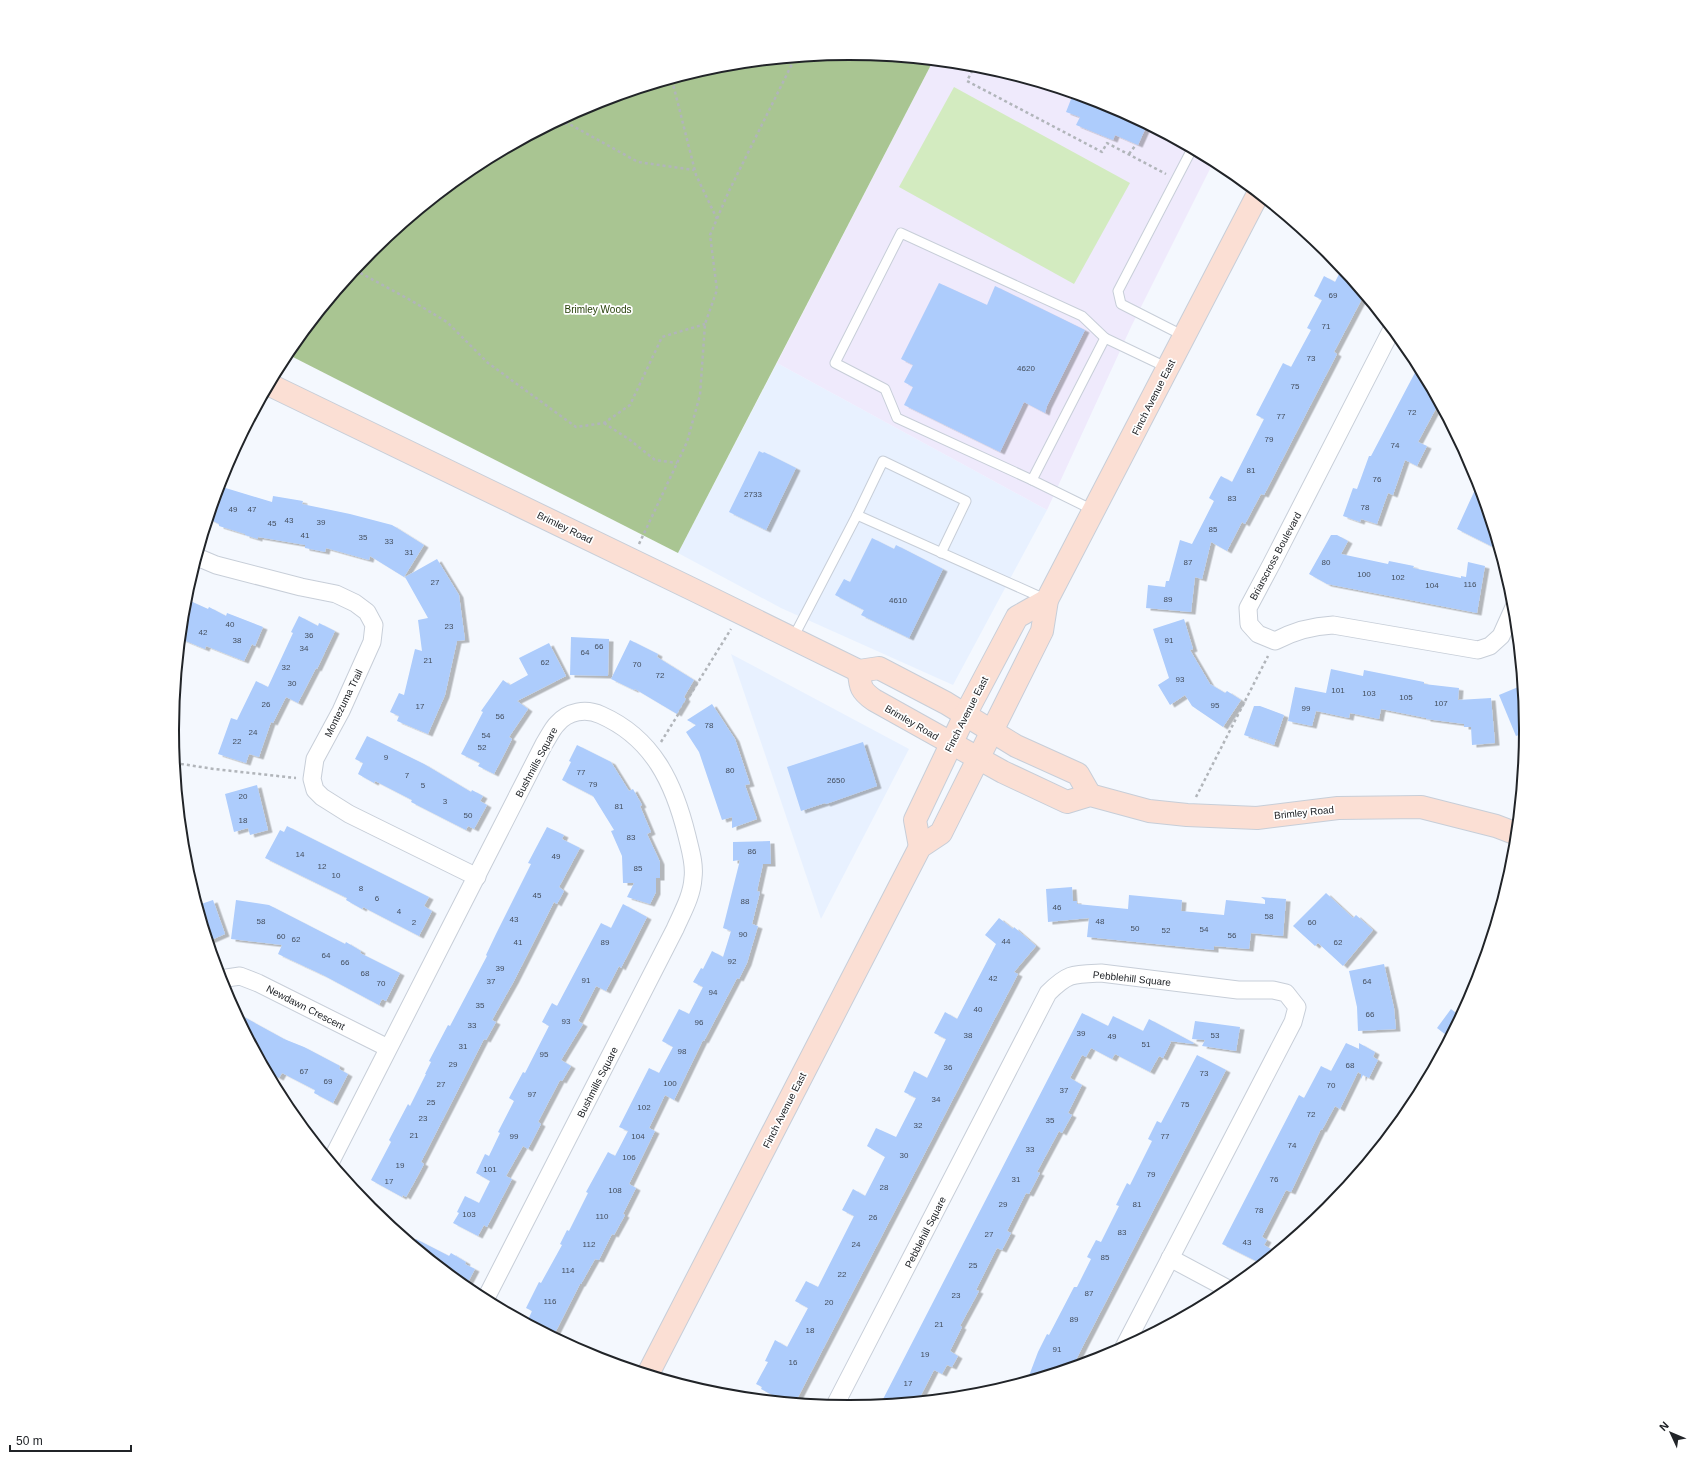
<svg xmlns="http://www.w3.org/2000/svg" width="1699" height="1461" viewBox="0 0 1699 1461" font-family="Helvetica,sans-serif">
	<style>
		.built { fill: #e8f1ff }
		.education { fill: #efeafc }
		.green { fill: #d3ebc0 }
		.forest { fill: #a9c592 }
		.building { fill: #adccfc; filter: url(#shadow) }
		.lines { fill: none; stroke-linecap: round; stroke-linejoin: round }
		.lane-casing { stroke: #c7ced8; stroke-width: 11 }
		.street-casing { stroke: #c7ced8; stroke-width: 19 }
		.secondary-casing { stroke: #c7ced8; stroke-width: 24 }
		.path { stroke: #b1b5ba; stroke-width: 2.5; stroke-dasharray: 3 3; stroke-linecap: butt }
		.lane { stroke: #fff; stroke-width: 9 }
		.street { stroke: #fff; stroke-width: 17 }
		.secondary { stroke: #fbdfd4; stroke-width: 22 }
		.labels { text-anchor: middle; stroke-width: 3.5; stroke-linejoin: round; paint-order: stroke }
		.number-label { font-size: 8px; fill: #444e5d }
		.park-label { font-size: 10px; fill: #274009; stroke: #fff }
		.street-label { font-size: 10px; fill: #212428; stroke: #fff }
		.rim { fill: none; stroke: #212428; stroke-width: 2 }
	</style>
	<defs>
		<filter id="shadow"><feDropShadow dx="4.5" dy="2.5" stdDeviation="0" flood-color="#0004"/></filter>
	</defs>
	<rect width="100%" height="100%" fill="#f4f8fe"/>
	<!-- built -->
	<g class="built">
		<polygon points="777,363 1047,510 953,685 781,608 678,553"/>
		<polygon points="731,654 909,749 821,919"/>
	</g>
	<!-- education -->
	<polygon class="education" points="933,61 982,66 1109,105 1214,161 1131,327 1047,510 777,363"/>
	<!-- green -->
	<polygon class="green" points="954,87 1130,183 1074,284 899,187"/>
	<!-- forest -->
	<polygon class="forest" points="850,53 933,61 678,553 287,354 371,251 473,167 590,104 718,66"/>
	<!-- building -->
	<g class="building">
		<polygon points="1073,94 1109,105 1147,125 1138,145 1115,135 1113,140 1076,125 1080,117 1066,112"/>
		<polygon points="1342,268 1364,295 1334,352 1337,354 1264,495 1261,494 1245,524 1242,522 1227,551 1211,542 1202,579 1195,577 1191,612 1146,608 1148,585 1165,587 1166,581 1169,581 1180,540 1192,544 1214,501 1209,498 1219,479 1221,476 1232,482 1264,419 1256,415 1283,363 1291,367 1311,330 1307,328 1322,300 1314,296 1324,276 1335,282"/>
		<polygon points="939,283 987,305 995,286 1085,330 1047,406 1045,413 1024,402 1000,452 904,405 913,387 904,382 913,365 901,359"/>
		<polygon points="1419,365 1439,403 1418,442 1427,446 1417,466 1405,460 1393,495 1388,493 1377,524 1361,519 1360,522 1343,516 1353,488 1357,489 1369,456 1371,456"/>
		<polygon points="759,451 763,453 764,452 796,468 766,530 729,512"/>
		<polygon points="1479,481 1482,492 1499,550 1457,529"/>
		<polygon points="219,486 272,502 273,496 303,501 302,504 350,514 392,525 424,545 404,577 370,556 369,560 326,548 325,552 305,548 305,545 258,537 258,539 245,535 245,534 219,526 219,524 209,519"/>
		<polygon points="1331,535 1337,535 1348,541 1341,554 1388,564 1389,561 1414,566 1413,568 1461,578 1461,576 1466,577 1468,562 1485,566 1477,613 1327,584 1309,574"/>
		<polygon points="872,538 894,549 896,545 943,569 909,638 861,615 864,610 835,595 844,579 850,582"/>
		<polygon points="437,559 459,595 465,640 457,641 445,695 428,734 397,721 399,716 390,712 399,693 404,695 415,649 422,651 418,620 428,618 405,577"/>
		<polygon points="188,600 208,609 209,607 226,616 227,613 263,627 255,646 252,644 244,661 206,646 205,649 181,639 184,609"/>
		<polygon points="299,616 318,626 319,623 335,631 317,669 316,668 298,703 286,697 273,723 271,722 259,757 249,754 246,763 218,754 231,718 237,720 256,681 268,687 293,633 291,632"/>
		<polygon points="1184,619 1193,649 1190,650 1210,684 1225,693 1227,691 1241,700 1223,727 1192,706 1185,695 1170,705 1158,685 1169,678 1153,629"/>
		<polygon points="571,637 609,639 608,676 570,675"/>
		<polygon points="630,640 658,654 657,657 694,680 684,697 686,699 677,714 635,689 634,690 611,679"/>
		<polygon points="549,643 566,676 517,701 528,709 509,737 512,739 494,774 478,766 480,763 461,754 483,712 481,711 503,680 510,685 528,675 519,658"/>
		<polygon points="1331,669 1363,676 1364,670 1424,682 1424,684 1459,688 1458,700 1491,698 1495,743 1472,745 1471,727 1464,727 1464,724 1426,719 1426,718 1381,709 1379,719 1350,713 1349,718 1316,711 1312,726 1288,721 1295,687 1326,693"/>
		<polygon points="1523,685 1527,732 1516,736 1499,695"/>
		<polygon points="712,704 735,739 750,784 745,785 757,819 732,828 732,817 722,820 699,752 686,732 696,725 687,720"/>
		<polygon points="1254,706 1260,706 1284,715 1274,745 1244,735"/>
		<polygon points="367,736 424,764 471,792 472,790 483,796 480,801 487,805 474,829 468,826 466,830 411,802 412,800 375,781 374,783 358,774 363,763 355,759"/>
		<polygon points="863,742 877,786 826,804 825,803 801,811 787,767"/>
		<polygon points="577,745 611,762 629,791 633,789 642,805 640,806 651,832 647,834 660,862 660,878 656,878 656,892 650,904 627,897 634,883 623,883 622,856 611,831 614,830 593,796 562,780 571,762 569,761"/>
		<polygon points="257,785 268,830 250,835 248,828 234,832 225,794"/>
		<polygon points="287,826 429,897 424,906 432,911 419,936 363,907 362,909 346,900 347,898 265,858 280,830 284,832"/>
		<polygon points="547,827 564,835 562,839 580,848 559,887 564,891 557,904 554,902 514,981 492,1020 496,1022 486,1040 484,1039 458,1090 421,1162 424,1164 415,1181 406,1197 403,1195 402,1197 371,1180 391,1142 389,1140 408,1104 410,1106 426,1074 425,1074 431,1062 429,1061 448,1025 450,1026 487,956 486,955 496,934 531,864 528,863"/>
		<polygon points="770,841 771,864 763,864 757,891 760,892 752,924 758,926 747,963 739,979 737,978 704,1041 703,1040 674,1100 665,1095 649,1128 655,1131 629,1184 636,1188 623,1214 625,1215 614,1235 612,1234 599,1260 595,1259 581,1284 580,1284 553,1337 527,1322 532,1311 526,1308 539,1282 541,1283 562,1245 560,1244 567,1230 569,1231 588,1193 586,1192 608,1152 615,1156 628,1131 619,1127 649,1068 659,1073 673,1047 662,1041 679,1009 689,1014 703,987 693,982 701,968 703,969 712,951 723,957 731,931 723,928 740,860 733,861 733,842"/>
		<polygon points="1072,887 1073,901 1077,901 1077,904 1128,909 1129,895 1182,900 1181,911 1224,915 1226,900 1265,904 1265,900 1261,897 1286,899 1283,936 1251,933 1249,949 1214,946 1214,950 1087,937 1089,918 1048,922 1046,889"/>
		<polygon points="1326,893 1353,918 1356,915 1373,930 1343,966 1318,943 1315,946 1293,926"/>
		<polygon points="213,900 225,934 209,941 198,905"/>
		<polygon points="236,900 269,905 345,944 346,942 361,951 360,953 400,973 386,1001 382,999 379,1005 323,975 278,954 282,945 231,939"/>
		<polygon points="623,904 647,917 621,968 619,966 606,991 596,986 578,1021 583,1024 561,1060 571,1066 562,1081 560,1080 538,1122 541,1124 528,1149 523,1146 506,1176 512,1179 487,1227 484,1225 478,1236 453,1223 459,1213 457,1212 465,1196 479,1203 490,1181 476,1173 485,1154 489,1156 500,1133 498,1132 514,1101 509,1098 523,1072 525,1073 549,1026 542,1022 552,1003 557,1006 601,923 611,928"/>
		<polygon points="999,918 1013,929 1014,927 1036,946 1014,972 1018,974 795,1403 772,1400 774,1396 761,1389 762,1387 756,1384 768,1362 765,1361 775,1340 787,1347 808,1308 795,1301 806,1281 818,1287 854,1216 842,1210 853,1189 865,1196 885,1157 867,1146 876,1128 896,1137 916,1098 904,1092 914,1071 927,1078 946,1039 934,1033 945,1012 957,1019 996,944 985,935"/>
		<polygon points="1384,964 1394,1008 1396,1029 1358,1031 1357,1007 1349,971"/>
		<polygon points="1451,1009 1461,1017 1450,1038 1437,1028"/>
		<polygon points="235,1012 284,1039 304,1047 340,1066 339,1069 348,1074 333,1103 314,1093 315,1090 282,1073 279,1078 268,1072"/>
		<polygon points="1082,1013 1108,1026 1113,1016 1143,1031 1149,1019 1194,1043 1193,1044 1169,1041 1171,1042 1163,1058 1159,1056 1150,1072 1115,1054 1112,1059 1091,1048 1086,1057 1082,1055 1070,1078 1082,1085 1068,1113 1072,1115 1062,1133 1059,1131 1037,1172 1040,1173 1029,1194 1026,1193 1007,1231 1011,1233 1002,1250 997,1248 976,1290 979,1291 960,1326 962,1327 950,1351 958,1356 952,1367 947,1365 942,1374 934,1370 918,1401 880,1405"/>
		<polygon points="1195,1021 1240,1027 1236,1051 1202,1046 1205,1040 1192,1039"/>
		<polygon points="1346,1043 1359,1049 1359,1043 1375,1052 1373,1057 1378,1060 1369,1078 1363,1075 1361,1079 1361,1074 1358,1072 1340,1109 1335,1106 1322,1130 1321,1129 1291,1192 1286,1190 1262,1237 1267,1240 1264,1245 1271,1249 1262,1264 1222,1244 1299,1095 1304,1098 1321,1066 1331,1071"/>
		<polygon points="1197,1055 1226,1070 1084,1344 1072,1368 1027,1381 1038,1352 1047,1334 1049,1335 1074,1287 1077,1287 1091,1259 1087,1257 1096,1240 1101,1242 1119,1206 1116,1205 1127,1183 1130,1185 1152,1141 1148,1139 1157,1121 1161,1123"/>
		<polygon points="416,1239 449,1256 451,1253 466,1262 465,1264 475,1269 465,1288 412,1244"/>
	</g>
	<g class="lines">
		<defs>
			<g id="lane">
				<polyline points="1184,336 1121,304 1118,291 1192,149"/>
				<polyline points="1032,480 897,418 885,389 835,363 901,233 1082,316 1105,338"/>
				<polyline points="1093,510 1032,480 1105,338 1168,368"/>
				<polyline points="857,515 883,461 966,501 941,553"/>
				<polyline points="793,638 857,515 1045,599"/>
			</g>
			<g id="street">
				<path d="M 1392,329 L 1272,563 L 1248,608 L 1249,624 L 1258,634 L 1275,641 C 1294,631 1312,626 1333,625 L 1478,650 L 1490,646 L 1501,636 L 1515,605"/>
				<polyline points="197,557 216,565 301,587 336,594 355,603 367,612 374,625 372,642 341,711 315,759 312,779 315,790 322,797 349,814 477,877"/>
				<polyline points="220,979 240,976 258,983 388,1048"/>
				<path d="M 331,1161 L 544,744 C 548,738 552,729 557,724 C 568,711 586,708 601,715 C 653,738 674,783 687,836 C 690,849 695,864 693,878 C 692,896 682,913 675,929 L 485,1300"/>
				<polyline points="1170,1258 1230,1290"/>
				<path d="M 834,1407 L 1048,993 C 1068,973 1073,974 1101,973 L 1238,990 L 1273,990 L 1286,993 L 1297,1007 L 1293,1022 L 1123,1349"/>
			</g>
			<g id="secondary">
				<polyline points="270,385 694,590 859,671 879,668 946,703 1016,746 1078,774 1090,795"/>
				<path d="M 859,671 C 860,687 861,691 874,700 L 1003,772 L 1067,802 L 1090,795 L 1149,811 L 1187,815 L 1257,818 L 1338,808 L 1421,807 L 1496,826 L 1517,834"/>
				<polyline points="920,847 915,820 965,715 1017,617 1047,600"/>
				<polyline points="648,1374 920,847 941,833 1042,631 1047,600 1258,194"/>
			</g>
		</defs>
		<!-- lane casing -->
		<use href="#lane" class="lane-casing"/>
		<!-- street casing -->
		<use href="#street" class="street-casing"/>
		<!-- secondary casing -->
		<use href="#secondary" class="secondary-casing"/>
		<!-- path -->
		<g class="path">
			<polyline points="975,65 967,81 1102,152 1107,143 1166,174"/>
			<polyline points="672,80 696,175 717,219"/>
			<polyline points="559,121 571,125 638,162 694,170"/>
			<polyline points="1129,154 1135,146"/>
			<polyline points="355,270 412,301 447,322 488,363 576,427 604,423 630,405 662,337 705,324"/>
			<polyline points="604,423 630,440 655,460 677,463"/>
			<polyline points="639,544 687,442 700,395 705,324 717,290 710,235 729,191 795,58"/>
			<polyline points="661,742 731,629"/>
			<polyline points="175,763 214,769 296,778"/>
			<polyline points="1196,797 1268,656"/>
		</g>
		<!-- lane -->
		<use href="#lane" class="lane"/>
		<!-- street -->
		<use href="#street" class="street"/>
		<!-- secondary -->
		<use href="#secondary" class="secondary"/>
	</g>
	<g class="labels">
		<!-- number labels -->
		<g class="number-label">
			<text x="1333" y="298">69</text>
			<text x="1326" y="329">71</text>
			<text x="1311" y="361">73</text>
			<text x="1026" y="371">4620</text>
			<text x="1295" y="389">75</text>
			<text x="1412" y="415">72</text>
			<text x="1281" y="419">77</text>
			<text x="1269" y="442">79</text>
			<text x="1395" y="448">74</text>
			<text x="1251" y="473">81</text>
			<text x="1377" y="482">76</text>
			<text x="753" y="497">2733</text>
			<text x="1232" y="501">83</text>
			<text x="1365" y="510">78</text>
			<text x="233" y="512">49</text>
			<text x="252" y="512">47</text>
			<text x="289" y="523">43</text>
			<text x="321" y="525">39</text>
			<text x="272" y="526">45</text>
			<text x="1213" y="532">85</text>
			<text x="305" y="538">41</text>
			<text x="363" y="540">35</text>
			<text x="389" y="544">33</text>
			<text x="409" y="555">31</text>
			<text x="1188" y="565">87</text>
			<text x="1326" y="565">80</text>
			<text x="1364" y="577">100</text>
			<text x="1398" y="580">102</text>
			<text x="435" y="585">27</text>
			<text x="1470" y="587">116</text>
			<text x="1432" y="588">104</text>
			<text x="1168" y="602">89</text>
			<text x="898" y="603">4610</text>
			<text x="230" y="627">40</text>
			<text x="449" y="629">23</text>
			<text x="203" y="635">42</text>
			<text x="309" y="638">36</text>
			<text x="237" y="643">38</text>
			<text x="1169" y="643">91</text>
			<text x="599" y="649">66</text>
			<text x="304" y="651">34</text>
			<text x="585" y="655">64</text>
			<text x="428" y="663">21</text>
			<text x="545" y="665">62</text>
			<text x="637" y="667">70</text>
			<text x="286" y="670">32</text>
			<text x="660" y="678">72</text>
			<text x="1180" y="682">93</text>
			<text x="292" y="686">30</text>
			<text x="1338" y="693">101</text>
			<text x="1369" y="696">103</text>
			<text x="1406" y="700">105</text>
			<text x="1441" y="706">107</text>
			<text x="266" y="707">26</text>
			<text x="1215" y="708">95</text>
			<text x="420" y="709">17</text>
			<text x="1306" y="711">99</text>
			<text x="500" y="719">56</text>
			<text x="709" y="728">78</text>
			<text x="253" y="735">24</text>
			<text x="486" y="738">54</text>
			<text x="237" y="744">22</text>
			<text x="482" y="750">52</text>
			<text x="386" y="760">9</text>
			<text x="730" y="773">80</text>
			<text x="581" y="775">77</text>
			<text x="407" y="778">7</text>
			<text x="836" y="783">2650</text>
			<text x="593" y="787">79</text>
			<text x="423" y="788">5</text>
			<text x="243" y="799">20</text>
			<text x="445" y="804">3</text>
			<text x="619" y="809">81</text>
			<text x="468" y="818">50</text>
			<text x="243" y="823">18</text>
			<text x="631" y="840">83</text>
			<text x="752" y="854">86</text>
			<text x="300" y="857">14</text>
			<text x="556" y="859">49</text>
			<text x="322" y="869">12</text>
			<text x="638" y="871">85</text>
			<text x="336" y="878">10</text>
			<text x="361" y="891">8</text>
			<text x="537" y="898">45</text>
			<text x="377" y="901">6</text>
			<text x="745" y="904">88</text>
			<text x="1057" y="910">46</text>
			<text x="399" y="914">4</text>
			<text x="1269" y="919">58</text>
			<text x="514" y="922">43</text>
			<text x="261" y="924">58</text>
			<text x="1100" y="924">48</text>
			<text x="414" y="925">2</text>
			<text x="1312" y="925">60</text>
			<text x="1135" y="931">50</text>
			<text x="1204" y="932">54</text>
			<text x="1166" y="933">52</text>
			<text x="743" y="937">90</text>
			<text x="1232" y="938">56</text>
			<text x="281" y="939">60</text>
			<text x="296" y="942">62</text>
			<text x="1006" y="944">44</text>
			<text x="518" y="945">41</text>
			<text x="605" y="945">89</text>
			<text x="1338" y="945">62</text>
			<text x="326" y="958">64</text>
			<text x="732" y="964">92</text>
			<text x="345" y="965">66</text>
			<text x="500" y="971">39</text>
			<text x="365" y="976">68</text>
			<text x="993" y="981">42</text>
			<text x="586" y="983">91</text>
			<text x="491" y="984">37</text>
			<text x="1367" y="984">64</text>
			<text x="381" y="986">70</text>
			<text x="713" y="995">94</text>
			<text x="480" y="1008">35</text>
			<text x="978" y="1012">40</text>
			<text x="1370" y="1017">66</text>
			<text x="566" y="1024">93</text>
			<text x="699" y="1025">96</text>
			<text x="472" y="1028">33</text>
			<text x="1081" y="1036">39</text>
			<text x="968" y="1038">38</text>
			<text x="1215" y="1038">53</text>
			<text x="1112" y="1039">49</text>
			<text x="1146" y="1047">51</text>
			<text x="463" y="1049">31</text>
			<text x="682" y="1054">98</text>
			<text x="544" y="1057">95</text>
			<text x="453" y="1067">29</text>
			<text x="1350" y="1068">68</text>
			<text x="948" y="1070">36</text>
			<text x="304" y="1074">67</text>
			<text x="1204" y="1076">73</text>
			<text x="328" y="1084">69</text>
			<text x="670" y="1086">100</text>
			<text x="441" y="1087">27</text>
			<text x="1331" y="1088">70</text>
			<text x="1064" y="1093">37</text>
			<text x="532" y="1097">97</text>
			<text x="936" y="1102">34</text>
			<text x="431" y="1105">25</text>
			<text x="1185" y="1107">75</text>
			<text x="644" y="1110">102</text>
			<text x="1311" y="1117">72</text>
			<text x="423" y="1121">23</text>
			<text x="1050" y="1123">35</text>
			<text x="918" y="1128">32</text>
			<text x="414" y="1138">21</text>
			<text x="514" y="1139">99</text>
			<text x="638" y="1139">104</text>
			<text x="1165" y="1139">77</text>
			<text x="1292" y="1148">74</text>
			<text x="1030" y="1152">33</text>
			<text x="904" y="1158">30</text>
			<text x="629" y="1160">106</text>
			<text x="400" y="1168">19</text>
			<text x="490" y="1172">101</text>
			<text x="1151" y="1177">79</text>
			<text x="1016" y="1182">31</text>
			<text x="1274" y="1182">76</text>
			<text x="389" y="1184">17</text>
			<text x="884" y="1190">28</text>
			<text x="615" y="1193">108</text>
			<text x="1003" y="1207">29</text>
			<text x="1137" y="1207">81</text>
			<text x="1259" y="1213">78</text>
			<text x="469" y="1217">103</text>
			<text x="602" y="1219">110</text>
			<text x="873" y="1220">26</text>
			<text x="1122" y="1235">83</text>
			<text x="989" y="1237">27</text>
			<text x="1247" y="1245">43</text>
			<text x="589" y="1247">112</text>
			<text x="856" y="1247">24</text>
			<text x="1105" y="1260">85</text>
			<text x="973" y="1268">25</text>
			<text x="568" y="1273">114</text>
			<text x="842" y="1277">22</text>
			<text x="1089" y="1296">87</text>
			<text x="956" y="1298">23</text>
			<text x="550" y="1304">116</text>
			<text x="829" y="1305">20</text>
			<text x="1074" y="1322">89</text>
			<text x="939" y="1327">21</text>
			<text x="810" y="1333">18</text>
			<text x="1057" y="1352">91</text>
			<text x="925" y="1357">19</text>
			<text x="793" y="1365">16</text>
			<text x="908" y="1386">17</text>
		</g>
		<!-- park labels -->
		<g class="park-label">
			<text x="598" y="313">Brimley Woods</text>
		</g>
		<!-- street labels -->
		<g class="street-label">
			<text transform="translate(1153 397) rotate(-63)" y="4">Finch Avenue East</text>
			<text transform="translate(565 527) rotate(26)" y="4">Brimley Road</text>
			<text transform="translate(1275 556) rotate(-62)" y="4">Briarscross Boulevard</text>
			<text transform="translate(343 703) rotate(-64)" y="4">Montezuma Trail</text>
			<text transform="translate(966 714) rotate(-63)" y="4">Finch Avenue East</text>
			<text transform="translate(912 722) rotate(30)" y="4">Brimley Road</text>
			<text transform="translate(536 762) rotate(-62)" y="4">Bushmills Square</text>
			<text transform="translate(1304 812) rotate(-6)" y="4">Brimley Road</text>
			<text transform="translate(1132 978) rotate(6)" y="4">Pebblehill Square</text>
			<text transform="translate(306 1007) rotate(27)" y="4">Newdawn Crescent</text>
			<text transform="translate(597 1082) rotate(-63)" y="4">Bushmills Square</text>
			<text transform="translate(784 1110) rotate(-63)" y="4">Finch Avenue East</text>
			<text transform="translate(925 1232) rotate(-63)" y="4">Pebblehill Square</text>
		</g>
	</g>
	<!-- crop -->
	<path d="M0 0H1699V1461H0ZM179 730a670 670 0 1 1 1340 0a670 670 0 1 1-1340 0Z" fill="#fff" fill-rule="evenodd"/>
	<path class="rim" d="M179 730a670 670 0 1 1 1340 0a670 670 0 1 1-1340 0Z"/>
	<!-- north arrow -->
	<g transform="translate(1671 1433) rotate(314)" stroke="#ffffff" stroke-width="3" paint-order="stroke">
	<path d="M0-3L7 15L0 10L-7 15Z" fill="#212428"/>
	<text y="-6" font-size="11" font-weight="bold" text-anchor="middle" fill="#212428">N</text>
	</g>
	<!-- scale -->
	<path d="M10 1445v6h121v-6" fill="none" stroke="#212428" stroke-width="2"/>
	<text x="16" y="1445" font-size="12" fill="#212428" stroke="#ffffff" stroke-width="3" paint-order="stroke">50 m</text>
</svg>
